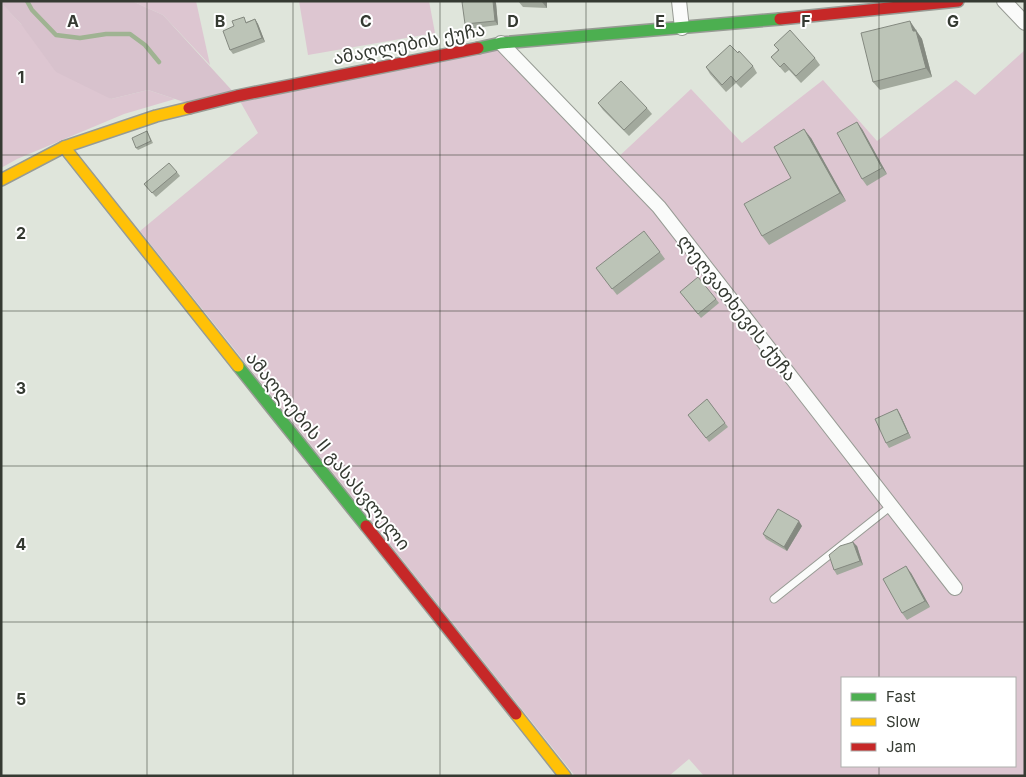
<svg xmlns="http://www.w3.org/2000/svg" width="1026" height="777" viewBox="0 0 1026 777" font-family="Inter,'Noto Sans Georgian',sans-serif">
	<style>
		.green { fill: #ddc6d1; fill-rule: evenodd }
		.forest { fill: #d8c2cd }
		.lines { fill: none; stroke-linecap: round; stroke-linejoin: round }
		.stream { stroke: #9fb392; stroke-width: 4.5 }
		.lane-casing { stroke: #979b94; stroke-width: 9 }
		.street-casing { stroke: #979b94; stroke-width: 16 }
		.fast-casing { stroke: #979b94; stroke-width: 14 }
		.slow-casing { stroke: #979b94; stroke-width: 14 }
		.jam-casing { stroke: #979b94; stroke-width: 14 }
		.lane { stroke: #fafbfa; stroke-width: 7 }
		.street { stroke: #fafbfa; stroke-width: 14 }
		.fast { stroke: #4caf50; stroke-width: 11 }
		.slow { stroke: #ffc107; stroke-width: 11 }
		.jam { stroke: #c62828; stroke-width: 11 }
		.wall { fill: #a2a99d }
		.shaded-wall { fill: #848980 }
		.building { fill: #bcc4b7; stroke: #848980 }
		.grid { fill: none; stroke: #353a32; stroke-width: 1; stroke-opacity: 0.55 }
		.labels { text-anchor: middle; stroke-width: 4; stroke-linejoin: round; paint-order: stroke }
		.street-label { font-size: 18px; fill: #353a32; stroke: #fff }
		.grid-label { font-size: 16px; text-anchor: middle; font-weight: bold; fill: #353a32; stroke: #fff; stroke-width: 4; stroke-linejoin: round; paint-order: stroke }
	</style>
	<rect width="100%" height="100%" fill="#dfe5db"/>
	<!-- green -->
	<g class="green">
		<polygon points="132,1 196,1 210,65 163,15"/>
		<polygon points="299,1 429,1 435,33 308,55"/>
		<polygon points="1,3 21,24 111,99 148,90 175,99 124,114 17,159 1,168"/>
		<path d="M 501,43 L 614,161 L 691,89 L 742,143 L 823,80 L 877,141 L 956,80 L 975,95 L 1025,50 L 1025,776 L 704,776 L 689,759 L 669,776 L 575,776 L 140,231 L 258,133 L 237,96 ZM 842,678 L 1015,678 L 1015,766 L 842,766 Z"/>
	</g>
	<!-- forest -->
	<polygon class="forest" points="1,1 132,1 163,15 237,96 196,106 148,90 111,99 56,72 21,24 1,3"/>
	<g class="lines">
		<!-- stream -->
		<polyline class="stream" points="27,1 32,10 56,35 80,38 106,34 130,34 145,45 159,62"/>
		<defs>
			<polyline id="lane" points="774,599 891,506"/>
			<g id="street">
				<polyline points="679,1 682,28"/>
				<polyline points="1004,1 1025,23"/>
				<polyline points="501,43 659,207 955,588"/>
			</g>
			<g id="fast">
				<polyline points="478,48 501,43 780,19"/>
				<polyline points="238,366 366,526"/>
			</g>
			<g id="slow">
				<polyline points="64,147 238,366"/>
				<polyline points="1,180 64,147 156,116 189,108"/>
				<polyline points="516,714 565,776"/>
			</g>
			<g id="jam">
				<polyline points="780,19 958,1"/>
				<polyline points="189,108 237,96 478,48"/>
				<polyline points="366,526 516,714"/>
			</g>
		</defs>
		<!-- lane casing -->
		<use href="#lane" class="lane-casing"/>
		<!-- street casing -->
		<use href="#street" class="street-casing"/>
		<!-- fast casing -->
		<use href="#fast" class="fast-casing"/>
		<!-- slow casing -->
		<use href="#slow" class="slow-casing"/>
		<!-- jam casing -->
		<use href="#jam" class="jam-casing"/>
		<!-- lane -->
		<use href="#lane" class="lane"/>
		<!-- street -->
		<use href="#street" class="street"/>
		<!-- fast -->
		<use href="#fast" class="fast"/>
		<!-- slow -->
		<use href="#slow" class="slow"/>
		<!-- jam -->
		<use href="#jam" class="jam"/>
	</g>
	<!-- wall -->
	<g class="wall">
		<polygon points="466,1 495,1 496,3 498,25 468,29 465,24"/>
		<polygon points="518,1 547,1 547,8 523,7"/>
		<polygon points="255,19 258,24 265,42 233,54 230,50 234,26"/>
		<polygon points="916,29 917,32 922,39 932,77 880,90 873,82"/>
		<polygon points="774,45 815,58 820,65 801,83 789,70 785,73 771,57 778,50"/>
		<polygon points="738,53 753,66 757,73 741,88 736,83 726,92 710,74 706,67"/>
		<polygon points="598,103 647,108 652,114 629,136 603,110"/>
		<polygon points="862,129 887,174 867,186 862,179"/>
		<polygon points="148,133 153,143 138,150 136,148"/>
		<polygon points="811,138 846,201 769,245 762,236"/>
		<polygon points="177,172 180,176 156,197 144,184"/>
		<polygon points="660,252 665,259 617,295 596,268"/>
		<polygon points="680,292 716,299 719,303 701,318"/>
		<polygon points="707,399 728,427 709,442 688,415"/>
		<polygon points="897,409 900,414 911,438 889,448 886,443"/>
		<polygon points="802,526 787,551 766,539 763,534"/>
		<polygon points="857,546 863,565 837,575 834,570"/>
		<polygon points="911,573 930,607 907,620 902,613"/>
	</g>
	<!-- shaded-wall -->
	<g class="shaded-wall">
		<polygon points="493,1 495,1 496,3 498,25 495,21"/>
		<polygon points="542,1 547,1 547,8 542,2"/>
		<polygon points="255,19 258,24 265,42 262,38"/>
		<polygon points="910,21 922,39 932,77 926,68 913,31"/>
		<polygon points="857,122 862,129 887,174 882,168"/>
		<polygon points="804,129 811,138 846,201 840,193"/>
		<polygon points="897,409 900,414 911,438 908,433"/>
		<polygon points="799,521 802,526 787,551 784,547"/>
		<polygon points="853,542 857,546 863,565 860,561"/>
		<polygon points="906,566 911,573 930,607 925,601"/>
	</g>
	<!-- building -->
	<g class="building">
		<polygon points="466,1 493,1 495,21 465,24 462,2"/>
		<polygon points="244,17 246,23 255,19 262,38 230,50 223,31 234,26 232,21"/>
		<polygon points="910,21 913,31 916,31 926,68 873,82 861,33"/>
		<polygon points="790,30 815,58 796,76 784,63 780,67 771,57 779,50 774,45"/>
		<polygon points="730,45 738,53 739,51 753,66 736,82 731,76 722,85 706,67"/>
		<polygon points="621,81 647,108 624,130 598,103"/>
		<polygon points="857,122 882,168 862,179 837,133"/>
		<polygon points="804,129 840,193 762,236 744,204 791,178 774,147"/>
		<polygon points="147,131 151,141 136,148 132,138"/>
		<polygon points="169,163 177,172 152,193 144,184"/>
		<polygon points="644,231 660,252 612,289 596,268"/>
		<polygon points="698,277 716,299 698,314 680,292"/>
		<polygon points="707,399 725,423 706,438 688,415"/>
		<polygon points="897,409 908,433 886,443 875,419"/>
		<polygon points="778,509 799,521 784,547 763,534"/>
		<polygon points="853,542 860,561 834,570 829,555 840,546"/>
		<polygon points="906,566 925,601 902,613 883,579"/>
	</g>
	<!-- grid -->
	<path class="grid" d="M 147,1 L 147,776M 293,1 L 293,776M 440,1 L 440,776M 586,1 L 586,776M 733,1 L 733,776M 879,1 L 879,678M 1,155 L 1025,155M 1,311 L 1025,311M 1,466 L 1025,466M 1,622 L 1025,622M 879,766 L 879,776"/>
	<g class="labels">
		<!-- street labels -->
		<g class="street-label">
			<text transform="translate(409 44) rotate(-11)" y="6">ამაღლების ქუჩა</text>
			<text transform="translate(737 308) rotate(52)" y="6">ლეღვათხევის ქუჩა</text>
			<text transform="translate(328 451) rotate(51)" y="6">ამაღლების II გასასვლელი</text>
		</g>
	</g>
	<g class="grid-label">
		<text x="73" y="27">A</text>
		<text x="220" y="27">B</text>
		<text x="366" y="27">C</text>
		<text x="513" y="27">D</text>
		<text x="660" y="27">E</text>
		<text x="806" y="27">F</text>
		<text x="953" y="27">G</text>
		<text x="21" y="83">1</text>
		<text x="21" y="239">2</text>
		<text x="21" y="394">3</text>
		<text x="21" y="550">4</text>
		<text x="21" y="705">5</text>
	</g>
	<!-- border -->
	<rect width="1026" height="777" fill="none" stroke="#353a32" stroke-width="5"/>
	<!-- legend -->
	<rect x="841" y="677" width="175" height="90" fill="#ffffff" stroke="#aeb0ad"/>
	<rect x="851" y="693" width="25" height="8" fill="#4caf50" stroke="#aeb0ad"/>
	<text x="886" y="702" font-size="15" fill="#353a32">Fast</text>
	<rect x="851" y="718" width="25" height="8" fill="#ffc107" stroke="#aeb0ad"/>
	<text x="886" y="727" font-size="15" fill="#353a32">Slow</text>
	<rect x="851" y="743" width="25" height="8" fill="#c62828" stroke="#aeb0ad"/>
	<text x="886" y="752" font-size="15" fill="#353a32">Jam</text>
</svg>
